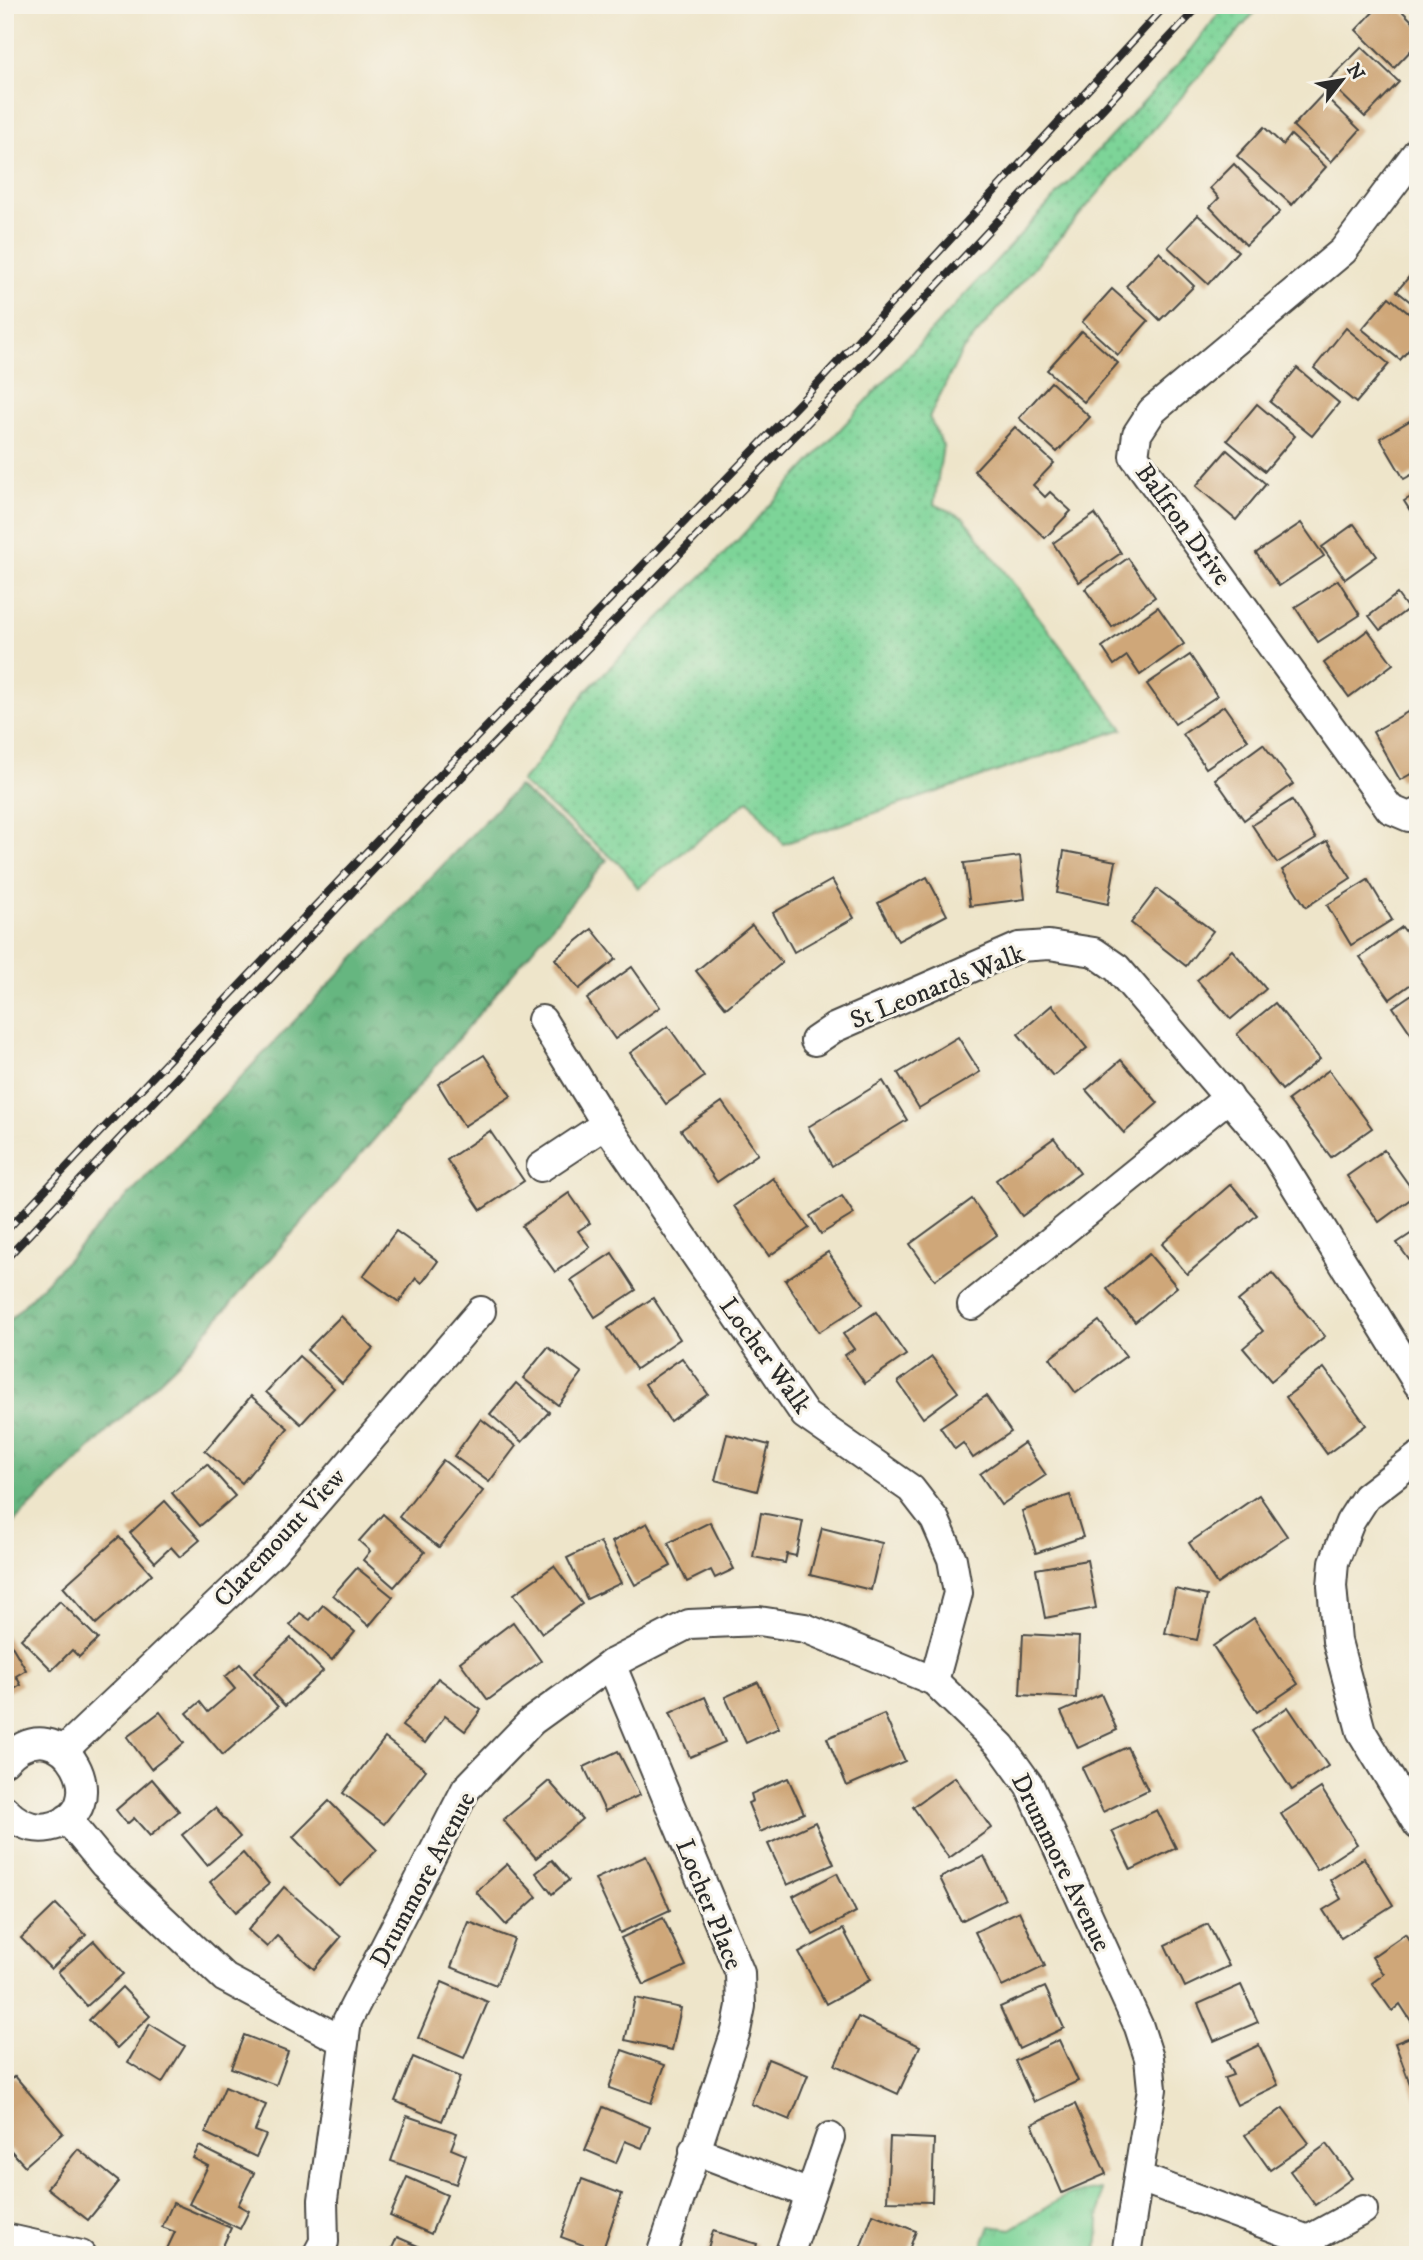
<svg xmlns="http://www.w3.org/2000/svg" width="1423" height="2260" viewBox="0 0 1423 2260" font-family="'IM FELL DW Pica',serif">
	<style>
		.grass { fill: url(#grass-dots); stroke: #548062; stroke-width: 2 }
		.forest { fill: url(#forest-crowns); stroke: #487056; stroke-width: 2 }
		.park { fill: url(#park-tufts); stroke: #548062; stroke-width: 2 }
		.building { fill: #cfa779 }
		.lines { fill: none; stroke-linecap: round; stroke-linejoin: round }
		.minor-casing { stroke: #484743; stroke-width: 32 }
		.minor { stroke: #fff; stroke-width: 28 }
		.rail-casing { stroke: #2b2b2b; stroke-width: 8 }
		.rail { stroke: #f7f3e8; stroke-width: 5; stroke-dasharray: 16; stroke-linecap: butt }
		.labels { text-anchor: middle; stroke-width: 6; stroke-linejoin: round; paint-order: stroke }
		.street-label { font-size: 26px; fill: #2b2b2b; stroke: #f7f3e8 }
	</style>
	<defs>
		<pattern id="grass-dots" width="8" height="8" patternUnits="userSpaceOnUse" patternTransform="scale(1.75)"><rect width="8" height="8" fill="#7dd498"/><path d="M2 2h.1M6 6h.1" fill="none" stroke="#6cb683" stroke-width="1.8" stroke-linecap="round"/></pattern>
		<pattern id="forest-crowns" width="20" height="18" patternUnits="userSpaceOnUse" patternTransform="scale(1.75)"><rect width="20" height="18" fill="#66b680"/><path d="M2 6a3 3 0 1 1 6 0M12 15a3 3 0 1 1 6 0" fill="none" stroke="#549469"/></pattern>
		<pattern id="park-tufts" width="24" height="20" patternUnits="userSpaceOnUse" patternTransform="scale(1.75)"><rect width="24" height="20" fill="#7dd498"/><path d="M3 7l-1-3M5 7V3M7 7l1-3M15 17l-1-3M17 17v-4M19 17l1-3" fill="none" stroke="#6cb683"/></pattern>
	</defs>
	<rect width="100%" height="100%" fill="#f7f3e8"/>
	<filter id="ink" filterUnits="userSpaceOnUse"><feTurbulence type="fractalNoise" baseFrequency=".0143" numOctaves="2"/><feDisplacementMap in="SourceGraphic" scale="14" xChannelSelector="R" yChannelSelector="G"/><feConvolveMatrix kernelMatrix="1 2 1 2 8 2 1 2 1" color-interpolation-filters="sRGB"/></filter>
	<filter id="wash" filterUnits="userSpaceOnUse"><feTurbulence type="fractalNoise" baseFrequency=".00686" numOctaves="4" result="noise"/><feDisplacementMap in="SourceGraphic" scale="28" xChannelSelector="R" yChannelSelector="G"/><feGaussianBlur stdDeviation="1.57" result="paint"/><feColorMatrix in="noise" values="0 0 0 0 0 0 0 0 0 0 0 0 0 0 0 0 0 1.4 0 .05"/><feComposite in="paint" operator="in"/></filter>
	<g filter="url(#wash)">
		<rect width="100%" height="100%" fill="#eee5ca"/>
		<!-- grass -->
		<polygon class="grass" points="1225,5 1261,5 962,351 929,417 943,446 934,504 964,518 1123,729 783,844 749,800 638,888 623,867 521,782 535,766 586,691 735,543 1191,50"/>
		<!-- forest -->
		<polygon class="forest" points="518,786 607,860 378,1135 185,1356 5,1531 5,1325"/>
		<!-- park -->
		<polygon class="park" points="1101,2189 1097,2255 979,2255 990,2226 1011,2229 1067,2195"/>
		<g id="blocks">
			<!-- building -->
			<g class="building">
				<polygon points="1380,5 1396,5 1418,27 1418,43 1394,68 1356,30"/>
				<polygon points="1362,47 1399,82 1365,117 1328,81"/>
				<polygon points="1323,94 1360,130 1331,162 1293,126"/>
				<polygon points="1264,127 1283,145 1291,135 1326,167 1292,205 1237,156"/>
				<polygon points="1234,164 1280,212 1246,245 1210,207 1219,198 1210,188"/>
				<polygon points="1198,215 1238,251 1208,284 1168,247"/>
				<polygon points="1159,252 1194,286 1160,320 1126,286"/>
				<polygon points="1418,266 1418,308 1397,291"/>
				<polygon points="1112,289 1148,321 1118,355 1082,322"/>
				<polygon points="1389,297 1418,321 1418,339 1400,360 1362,329"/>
				<polygon points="1346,328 1389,364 1356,403 1314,368"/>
				<polygon points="1082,331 1118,363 1084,402 1047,370"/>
				<polygon points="1297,368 1339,403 1312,436 1270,402"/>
				<polygon points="1051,382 1090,417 1057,452 1019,418"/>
				<polygon points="1257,404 1295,436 1265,471 1227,440"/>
				<polygon points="1418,416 1418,471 1404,479 1380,438"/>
				<polygon points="1015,427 1054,463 1033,485 1045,497 1050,492 1071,511 1045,538 974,471"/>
				<polygon points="1227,450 1266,484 1236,520 1196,486"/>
				<polygon points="1418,493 1418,523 1404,501"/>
				<polygon points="1095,514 1121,553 1079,582 1053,543"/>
				<polygon points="1301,523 1324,556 1279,586 1256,553"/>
				<polygon points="1354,524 1377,556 1345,579 1322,547"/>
				<polygon points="1128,558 1155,597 1112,627 1085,589"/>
				<polygon points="1338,580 1360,615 1318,642 1295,607"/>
				<polygon points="1397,594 1408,609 1380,630 1369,616"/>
				<polygon points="1158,607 1184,644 1140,675 1127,656 1114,665 1102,647"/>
				<polygon points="1368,630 1393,664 1349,697 1324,663"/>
				<polygon points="1190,655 1217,696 1175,724 1147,684"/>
				<polygon points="1224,706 1248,740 1206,768 1183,734"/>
				<polygon points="1418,706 1418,770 1400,780 1373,732"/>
				<polygon points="1263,744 1293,784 1244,820 1215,779"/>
				<polygon points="1292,800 1316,839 1277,863 1252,825"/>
				<polygon points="1327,841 1351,878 1306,907 1282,870"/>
				<polygon points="1064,851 1116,861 1108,904 1057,893"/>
				<polygon points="1020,856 1025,899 970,906 964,863"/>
				<polygon points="927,877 947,915 898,941 878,903"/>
				<polygon points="832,880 854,918 794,952 773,913"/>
				<polygon points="1368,880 1392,920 1351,945 1327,905"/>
				<polygon points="1157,889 1213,931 1186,966 1131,923"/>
				<polygon points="752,925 782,963 726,1008 696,971"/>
				<polygon points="1402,927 1418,948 1418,979 1390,999 1360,957"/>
				<polygon points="592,929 616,959 579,989 555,959"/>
				<polygon points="1232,950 1266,989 1231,1019 1197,980"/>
				<polygon points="632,967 660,1007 615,1039 587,999"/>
				<polygon points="1418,990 1418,1044 1393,1007"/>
				<polygon points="1275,1003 1320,1059 1282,1090 1237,1034"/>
				<polygon points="1052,1005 1087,1048 1053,1076 1018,1034"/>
				<polygon points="668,1026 704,1077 666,1104 630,1053"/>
				<polygon points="958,1037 980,1072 919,1108 898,1073"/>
				<polygon points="484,1055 511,1096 464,1126 438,1084"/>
				<polygon points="1121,1060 1158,1103 1124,1133 1086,1090"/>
				<polygon points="1329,1070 1372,1128 1331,1157 1288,1100"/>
				<polygon points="883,1081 907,1120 832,1166 808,1127"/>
				<polygon points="722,1102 758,1154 717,1182 681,1130"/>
				<polygon points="490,1131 524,1181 481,1210 447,1160"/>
				<polygon points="1054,1138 1080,1173 1022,1216 996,1180"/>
				<polygon points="1384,1150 1416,1195 1379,1222 1347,1176"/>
				<polygon points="773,1178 809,1228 769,1256 734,1206"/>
				<polygon points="1231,1184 1257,1215 1187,1274 1162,1244"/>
				<polygon points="569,1193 590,1223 578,1231 590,1247 555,1272 522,1226"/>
				<polygon points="842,1196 854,1214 821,1234 810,1216"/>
				<polygon points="972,1199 997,1235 935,1280 910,1244"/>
				<polygon points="1418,1229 1418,1272 1397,1243"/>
				<polygon points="396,1231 438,1261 422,1283 416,1278 399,1302 363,1276"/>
				<polygon points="828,1252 863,1304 819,1332 785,1280"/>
				<polygon points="612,1253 636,1290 595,1317 571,1280"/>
				<polygon points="1149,1254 1177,1287 1135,1322 1107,1289"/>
				<polygon points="1272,1273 1325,1336 1271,1381 1243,1348 1263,1331 1238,1301"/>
				<polygon points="653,1298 680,1339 636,1369 608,1328"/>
				<polygon points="876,1312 906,1355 865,1383 845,1355 854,1349 843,1334"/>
				<polygon points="341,1316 373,1348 342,1383 307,1350"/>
				<polygon points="1099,1321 1126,1356 1076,1393 1050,1358"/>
				<polygon points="548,1347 582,1373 558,1405 523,1378"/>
				<polygon points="299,1356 334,1388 301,1424 266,1392"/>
				<polygon points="932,1357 958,1392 923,1418 898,1382"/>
				<polygon points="682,1358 708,1394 670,1421 645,1384"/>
				<polygon points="1324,1368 1366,1425 1327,1454 1286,1397"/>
				<polygon points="516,1383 549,1412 522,1442 490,1414"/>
				<polygon points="251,1396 288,1428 242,1483 205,1451"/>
				<polygon points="986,1396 1011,1432 973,1458 963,1443 955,1449 940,1427"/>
				<polygon points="481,1419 516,1446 489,1482 454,1456"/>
				<polygon points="727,1434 769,1445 757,1491 715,1480"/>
				<polygon points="1024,1443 1046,1475 1001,1505 980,1474"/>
				<polygon points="443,1460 483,1491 439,1547 399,1517"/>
				<polygon points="207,1464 235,1496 200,1526 172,1493"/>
				<polygon points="1070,1495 1083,1537 1036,1553 1022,1511"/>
				<polygon points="1259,1495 1287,1536 1217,1584 1189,1543"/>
				<polygon points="165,1501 200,1540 180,1557 171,1547 155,1562 130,1533"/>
				<polygon points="761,1513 803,1521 796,1556 787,1554 785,1563 753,1557"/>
				<polygon points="383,1514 425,1552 394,1587 363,1560 370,1551 359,1541"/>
				<polygon points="710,1522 734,1569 715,1578 711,1570 687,1582 668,1543"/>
				<polygon points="647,1523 671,1566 635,1585 612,1542"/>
				<polygon points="822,1528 882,1543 871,1590 810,1575"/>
				<polygon points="119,1537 152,1574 96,1624 63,1587"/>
				<polygon points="600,1542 621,1583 587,1599 567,1558"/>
				<polygon points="1087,1560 1096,1608 1045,1618 1036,1569"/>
				<polygon points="554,1566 582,1604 542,1633 514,1594"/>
				<polygon points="357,1568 393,1597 369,1626 333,1595"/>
				<polygon points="1175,1589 1207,1596 1197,1640 1165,1633"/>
				<polygon points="60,1601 98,1639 79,1657 72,1650 52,1670 21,1639"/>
				<polygon points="323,1605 355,1632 332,1660 290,1625 300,1613 310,1620"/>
				<polygon points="1254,1618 1298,1684 1257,1712 1213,1646"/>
				<polygon points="513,1622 541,1661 488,1700 460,1662"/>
				<polygon points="5,1634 26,1670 16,1676 21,1685 5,1694"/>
				<polygon points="1023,1634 1079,1637 1076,1698 1020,1695"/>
				<polygon points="291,1638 323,1671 285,1706 254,1673"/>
				<polygon points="240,1664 278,1707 223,1755 187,1713 200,1702 208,1712 235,1689 225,1677"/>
				<polygon points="438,1678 481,1710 465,1731 445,1716 425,1743 402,1726"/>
				<polygon points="758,1682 779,1728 746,1743 725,1697"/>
				<polygon points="1101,1694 1117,1730 1078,1748 1061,1712"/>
				<polygon points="705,1697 725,1742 690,1757 670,1713"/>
				<polygon points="1288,1707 1328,1766 1292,1790 1252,1731"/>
				<polygon points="160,1712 184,1743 151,1769 127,1737"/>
				<polygon points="884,1714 905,1761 847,1786 827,1738"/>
				<polygon points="385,1738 426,1770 384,1824 343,1793"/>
				<polygon points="1127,1747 1148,1790 1103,1812 1082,1768"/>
				<polygon points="618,1751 640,1795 605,1811 584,1767"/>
				<polygon points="955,1777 991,1828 949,1858 913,1807"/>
				<polygon points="788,1778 804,1813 760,1832 748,1803 753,1801 751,1794"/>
				<polygon points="152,1779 179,1811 150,1836 134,1818 127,1824 116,1810"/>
				<polygon points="549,1781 582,1819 536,1858 503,1820"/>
				<polygon points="1321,1788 1357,1844 1317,1870 1281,1814"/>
				<polygon points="329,1801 377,1850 340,1886 293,1837"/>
				<polygon points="215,1808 240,1837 207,1865 182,1835"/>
				<polygon points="1157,1810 1176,1848 1131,1870 1112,1831"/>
				<polygon points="815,1822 834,1864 787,1885 768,1844"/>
				<polygon points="243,1853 269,1884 236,1912 210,1882"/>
				<polygon points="646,1856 670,1910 620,1933 595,1879"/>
				<polygon points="984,1856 1005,1899 961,1921 940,1878"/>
				<polygon points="1364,1858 1393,1905 1341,1938 1323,1910 1341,1899 1330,1880"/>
				<polygon points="552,1860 569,1880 552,1894 536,1873"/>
				<polygon points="507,1864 537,1897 506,1925 476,1892"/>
				<polygon points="837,1873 856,1912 813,1935 793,1896"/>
				<polygon points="284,1887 341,1937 314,1969 277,1936 267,1947 248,1930"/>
				<polygon points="56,1904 86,1935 51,1969 21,1938"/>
				<polygon points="1019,1911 1045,1966 1002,1987 975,1932"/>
				<polygon points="663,1918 686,1966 644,1985 621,1938"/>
				<polygon points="469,1922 514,1939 496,1985 451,1967"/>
				<polygon points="1208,1924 1229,1966 1185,1987 1165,1945"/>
				<polygon points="843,1929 870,1980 826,2004 799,1953"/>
				<polygon points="1405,1934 1418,1952 1418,2017 1411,2021 1400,2004 1392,2011 1372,1983 1384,1974 1372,1957"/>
				<polygon points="94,1941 123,1974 87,2006 58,1972"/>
				<polygon points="442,1982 488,2002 464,2058 418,2038"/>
				<polygon points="1241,1985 1258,2022 1214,2041 1198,2004"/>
				<polygon points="122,1987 150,2016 117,2048 89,2020"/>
				<polygon points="1045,1987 1064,2028 1019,2049 1000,2007"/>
				<polygon points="635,1998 681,2008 672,2050 625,2040"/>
				<polygon points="858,2017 920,2046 898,2094 835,2065"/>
				<polygon points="150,2024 185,2046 162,2083 128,2062"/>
				<polygon points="1418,2034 1418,2103 1417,2103 1395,2043"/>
				<polygon points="244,2035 288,2052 276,2085 231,2068"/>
				<polygon points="1059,2040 1078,2081 1034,2102 1015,2061"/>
				<polygon points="1259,2045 1278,2085 1237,2105 1224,2078 1233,2075 1226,2061"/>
				<polygon points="622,2050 665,2065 651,2103 609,2088"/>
				<polygon points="413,2057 460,2077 442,2121 395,2101"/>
				<polygon points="768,2059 808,2075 790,2120 751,2104"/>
				<polygon points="15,2076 63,2133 25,2166 5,2144 5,2084"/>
				<polygon points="225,2087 266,2105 255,2131 266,2135 256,2157 205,2133"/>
				<polygon points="1075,2104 1106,2174 1062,2193 1032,2124"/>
				<polygon points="603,2107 650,2127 642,2148 625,2141 616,2163 585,2150"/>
				<polygon points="1283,2108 1309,2143 1270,2170 1245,2135"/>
				<polygon points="407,2116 457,2133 451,2149 466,2155 456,2184 391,2161"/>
				<polygon points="890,2137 934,2139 932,2202 887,2201"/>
				<polygon points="1327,2144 1352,2178 1315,2205 1290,2171"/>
				<polygon points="199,2146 254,2173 238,2205 249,2211 240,2229 189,2204 208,2166 193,2158"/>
				<polygon points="78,2149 119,2182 88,2220 47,2188"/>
				<polygon points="407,2177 447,2195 431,2234 390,2216"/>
				<polygon points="582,2179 622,2194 602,2252 561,2237"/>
				<polygon points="173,2203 231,2228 219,2255 165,2253 175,2232 162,2227"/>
				<polygon points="873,2214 916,2231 907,2255 858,2254"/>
				<polygon points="713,2231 757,2244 754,2255 706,2255"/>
				<polygon points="397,2237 439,2255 389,2255"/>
			</g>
		</g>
	</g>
	<g filter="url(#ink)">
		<use href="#blocks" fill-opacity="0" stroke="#484743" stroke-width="2"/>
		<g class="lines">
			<defs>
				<g id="minor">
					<polyline points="1418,151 1343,251 1152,411 1137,434 1134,456 1390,809 1409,817 1418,813"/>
					<polyline points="542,1020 606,1124 805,1415 911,1489 935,1520 952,1559 958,1593 934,1681"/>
					<polyline points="815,1041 834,1028 1019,947 1049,945 1094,952 1117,968 1274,1151 1418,1384"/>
					<polyline points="541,1167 606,1124"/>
					<polyline points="972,1305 1229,1097"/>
					<polyline points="1418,1457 1366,1497 1350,1522 1334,1562 1332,1586 1337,1641 1361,1731 1418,1825"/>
					<polyline points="611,1664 740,1973 741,2006 736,2031 661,2255"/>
					<polyline points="64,1750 273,1552 481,1311"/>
					<path d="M 5,1761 C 63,1698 120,1814 49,1827 C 31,1830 17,1823 5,1810"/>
					<polyline points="67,1819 104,1864 225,1978 343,2041"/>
					<polyline points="694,2150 810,2194"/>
					<polyline points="5,2238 81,2255"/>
					<polyline points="317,2255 324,2242 323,2200 347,2021 466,1789 532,1721 611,1664 689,1624 759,1621 805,1628 934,1681 1001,1746 1029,1785 1139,2027 1149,2058 1152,2089 1138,2177 1308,2240 1363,2210"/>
					<polyline points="789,2255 830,2137"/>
					<polyline points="1126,2255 1138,2177"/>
				</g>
			</defs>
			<!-- minor casing -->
			<use href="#minor" class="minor-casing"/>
			<!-- minor -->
			<use href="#minor" class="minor"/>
			<defs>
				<g id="rail">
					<polyline points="5,1232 412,804 809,393 1166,5"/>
					<polyline points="5,1260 425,815 825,405 1200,5"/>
				</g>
			</defs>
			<!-- rail casing -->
			<use href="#rail" class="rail-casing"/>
			<!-- rail -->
			<use href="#rail" class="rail"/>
		</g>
	</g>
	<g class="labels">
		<!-- street labels -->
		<g class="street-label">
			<text transform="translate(1184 524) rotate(54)" y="9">Balfron Drive</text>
			<text transform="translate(937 986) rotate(-22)" y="9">St Leonards Walk</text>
			<text transform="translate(766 1355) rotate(54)" y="9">Locher Walk</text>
			<text transform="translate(279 1537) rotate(-47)" y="9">Claremount View</text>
			<text transform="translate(1062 1862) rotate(64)" y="9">Drummore Avenue</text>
			<text transform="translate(422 1879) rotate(-62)" y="9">Drummore Avenue</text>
			<text transform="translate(710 1904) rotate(68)" y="9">Locher Place</text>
		</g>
	</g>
	<!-- margin -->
	<rect width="1423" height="2260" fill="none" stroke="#f7f3e8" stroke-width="28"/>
	<!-- north arrow -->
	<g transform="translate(1342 80) rotate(59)" stroke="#f7f3e8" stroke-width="5" paint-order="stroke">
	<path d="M0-5L12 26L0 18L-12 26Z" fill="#2b2b2b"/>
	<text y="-10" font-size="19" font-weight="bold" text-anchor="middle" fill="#2b2b2b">N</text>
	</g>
</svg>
